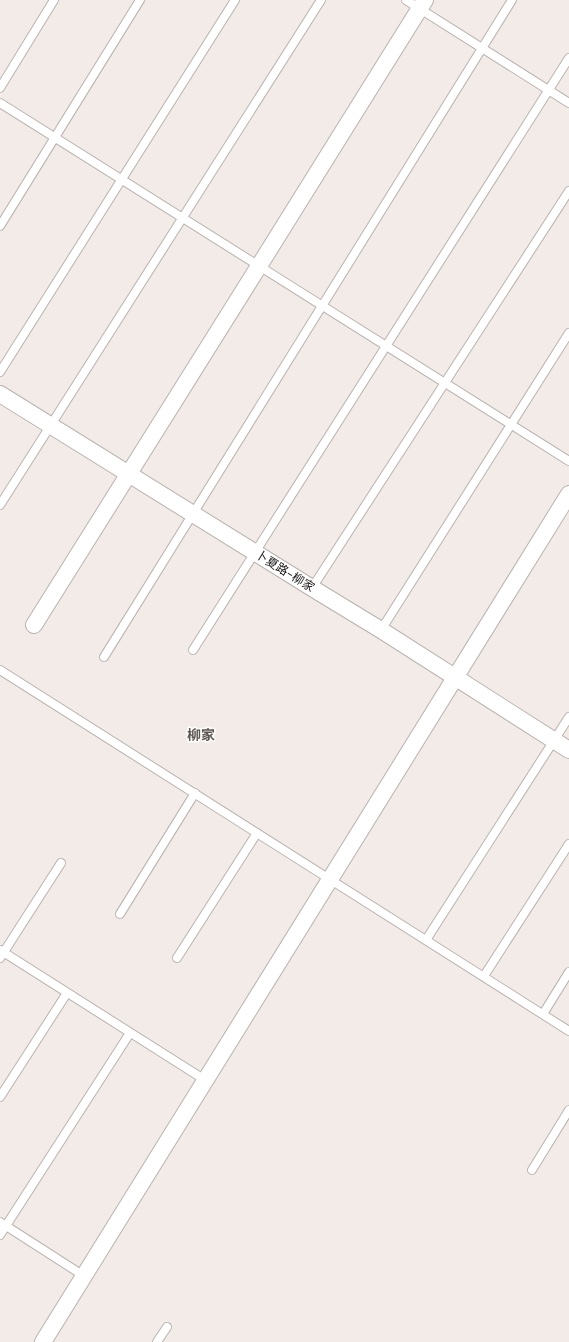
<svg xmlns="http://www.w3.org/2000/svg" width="569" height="1342" viewBox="0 0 569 1342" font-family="'DM Sans','Noto Sans SC',sans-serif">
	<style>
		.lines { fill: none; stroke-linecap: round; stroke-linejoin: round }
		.service-casing { stroke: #bab2af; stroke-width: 10 }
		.minor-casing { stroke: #bab2af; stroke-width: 18 }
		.service { stroke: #fff; stroke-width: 8 }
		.minor { stroke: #fff; stroke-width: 16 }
		.labels { text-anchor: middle; stroke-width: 3; stroke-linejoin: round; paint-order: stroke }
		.street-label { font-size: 12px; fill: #171413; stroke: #fff }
		.quarter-label { font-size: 14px; font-weight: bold; fill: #5b5552; stroke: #fff }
	</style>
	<rect width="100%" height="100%" fill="#f3ebe8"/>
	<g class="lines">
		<defs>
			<g id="service">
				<polyline points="406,0 569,103"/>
				<polyline points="0,88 54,0"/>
				<polyline points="0,103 569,461"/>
				<polyline points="0,226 140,0"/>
				<polyline points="0,372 235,0"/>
				<polyline points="0,505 321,0"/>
				<polyline points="312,588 569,191"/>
				<polyline points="381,630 569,333"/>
				<polyline points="193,650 569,58"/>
				<polyline points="104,657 512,0"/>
				<polyline points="0,670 569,1031"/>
				<polyline points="120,914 195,793"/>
				<polyline points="426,940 569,717"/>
				<polyline points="0,950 205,1080"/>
				<polyline points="0,958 61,863"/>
				<polyline points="177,958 257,833"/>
				<polyline points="484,976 569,844"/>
				<polyline points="543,1014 569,972"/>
				<polyline points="0,1097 67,993"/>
				<polyline points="532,1170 569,1110"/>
				<polyline points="0,1222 84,1276"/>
				<polyline points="0,1235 130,1033"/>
				<polyline points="157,1342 167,1327"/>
			</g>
			<g id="minor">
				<polyline points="0,394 312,588 381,630 569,750"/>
				<polyline points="34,625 259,266 425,0"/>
				<polyline points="43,1342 569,494"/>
			</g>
		</defs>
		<!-- service casing -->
		<use href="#service" class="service-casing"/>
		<!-- minor casing -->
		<use href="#minor" class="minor-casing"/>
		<!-- service -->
		<use href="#service" class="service"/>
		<!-- minor -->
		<use href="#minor" class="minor"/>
	</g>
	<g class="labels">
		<!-- street labels -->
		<g class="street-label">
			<text transform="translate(285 571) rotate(32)" y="4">卜夏路-柳家</text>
		</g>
		<!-- quarter labels -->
		<g class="quarter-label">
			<text x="201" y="740">柳家</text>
		</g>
	</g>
</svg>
